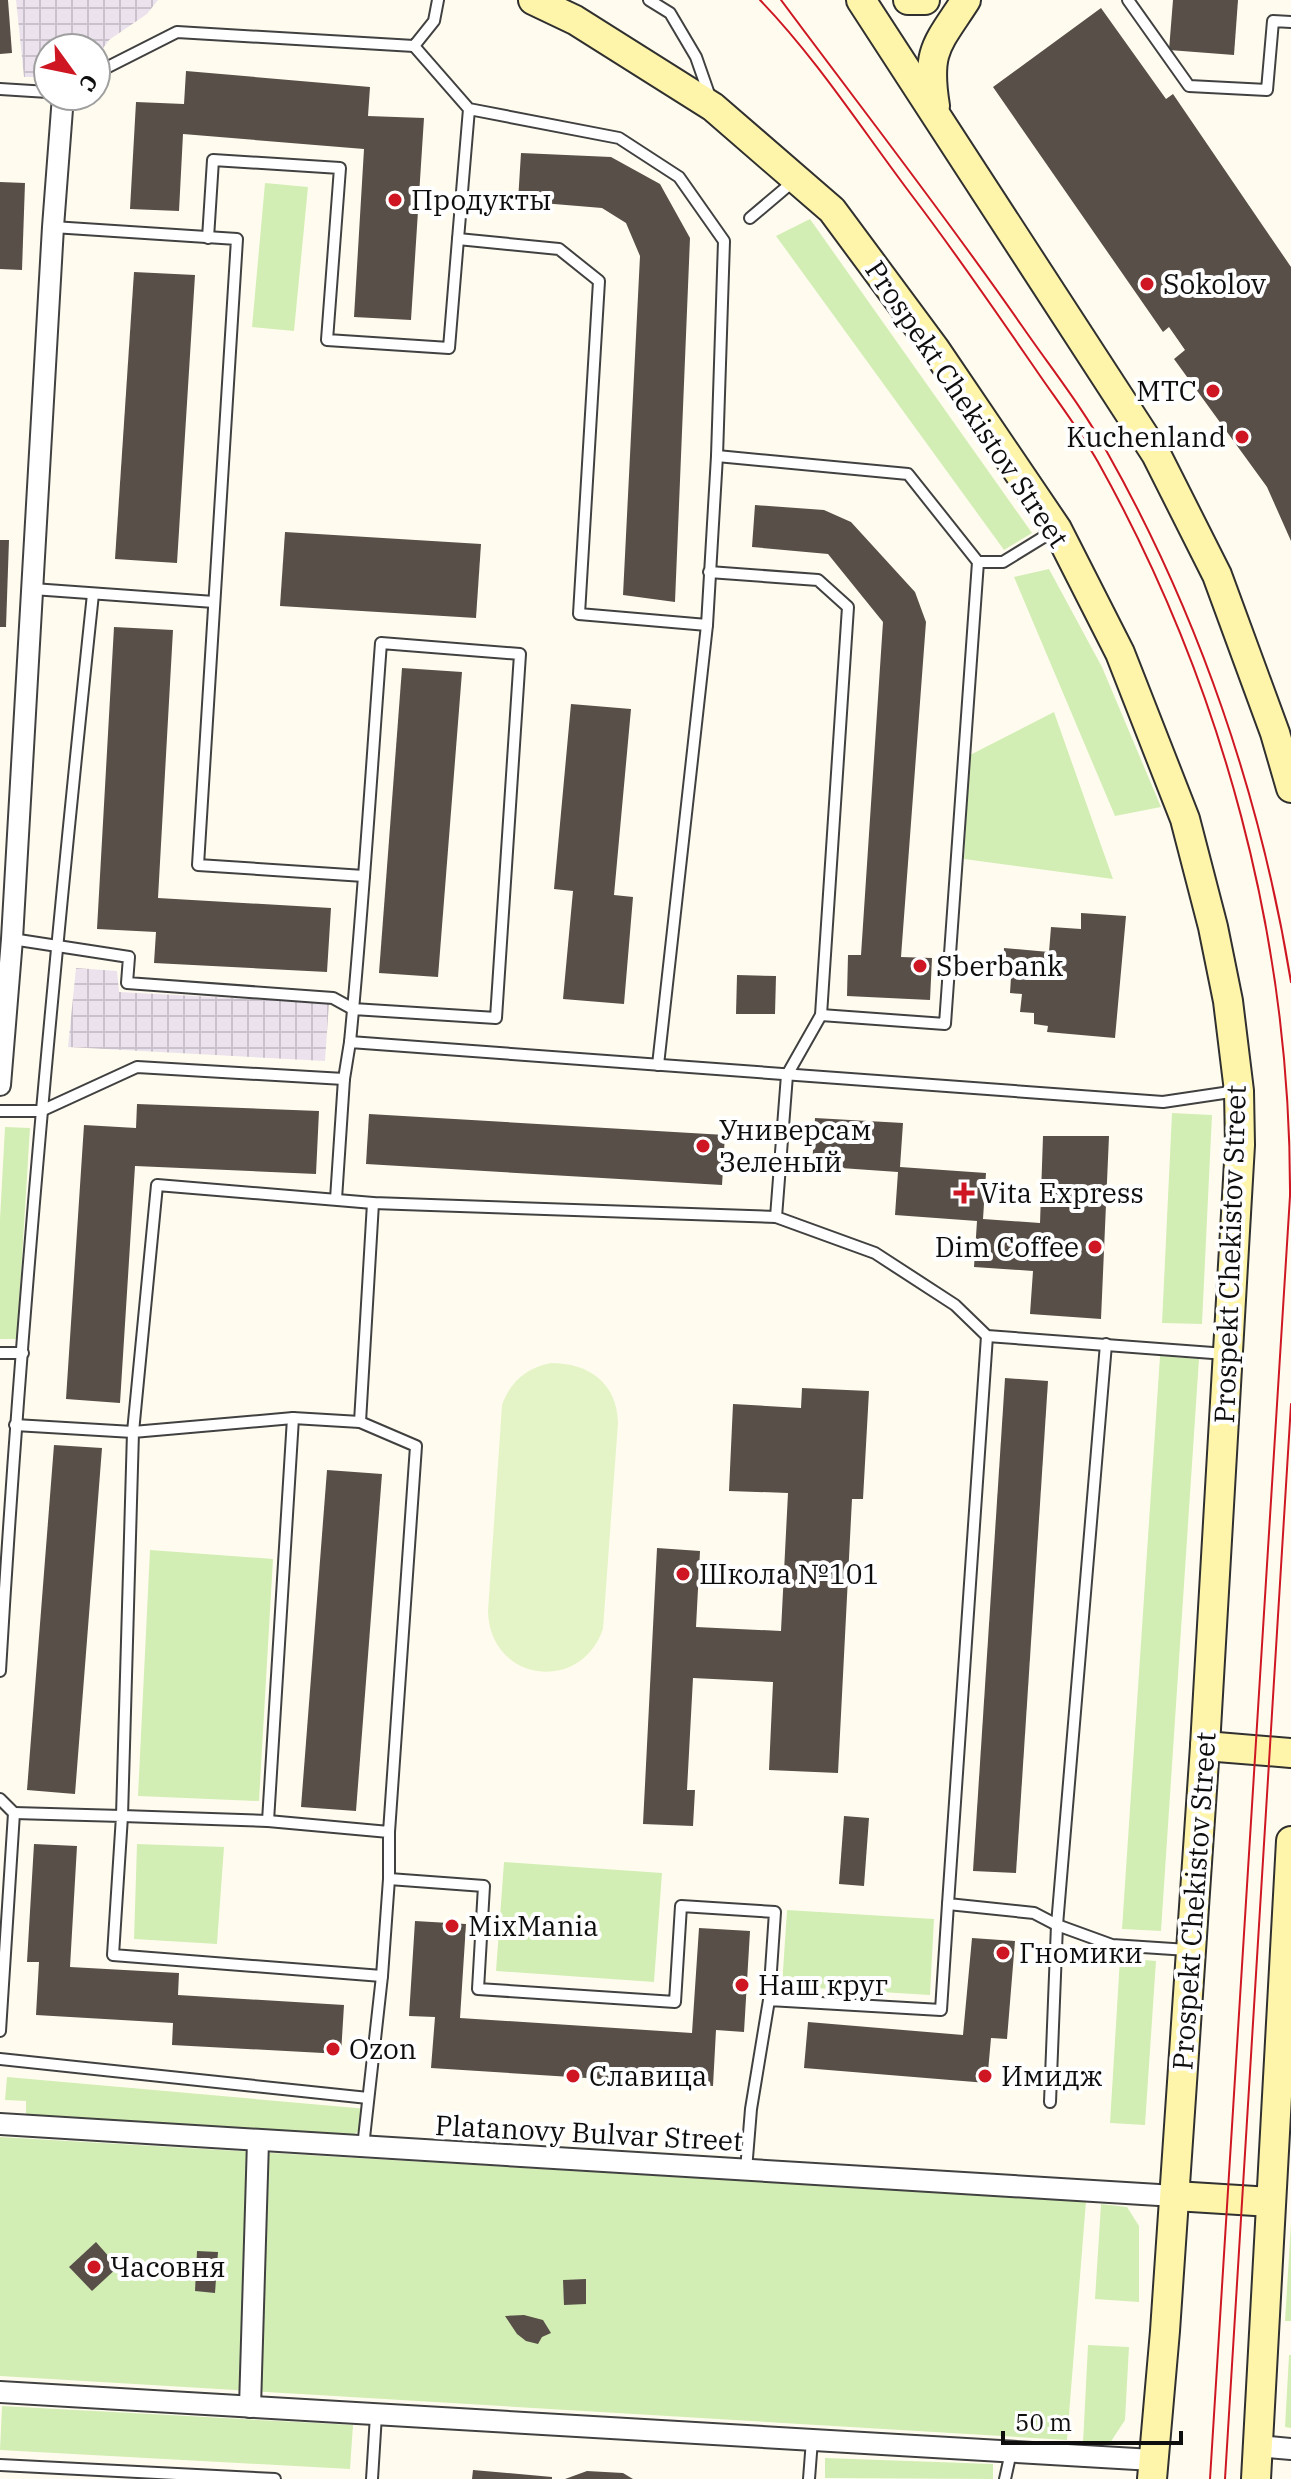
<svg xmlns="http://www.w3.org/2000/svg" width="1291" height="2479" viewBox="0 0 1291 2479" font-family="'IBM Plex Serif',serif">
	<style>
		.industrial { fill: url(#industrial-grid) }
		.green { fill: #d3eeb4 }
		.pitch { fill: #e5f4c7 }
		.building { fill: #584f49 }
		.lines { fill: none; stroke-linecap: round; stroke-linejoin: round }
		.service-casing { stroke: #414141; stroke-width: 14 }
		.minor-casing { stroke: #414141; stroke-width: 24 }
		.secondary-casing { stroke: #303030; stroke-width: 32 }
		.service { stroke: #fff; stroke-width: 10 }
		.minor { stroke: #fff; stroke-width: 20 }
		.secondary { stroke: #fff5aa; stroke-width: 28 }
		.tram { stroke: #ce1722; stroke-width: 2 }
		.poi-dot { fill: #ce1722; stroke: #fff; stroke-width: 3 }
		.labels { text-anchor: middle; stroke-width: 8; stroke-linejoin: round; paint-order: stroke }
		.poi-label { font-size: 28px; fill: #0e0e0e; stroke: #fff; text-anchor: start }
		.street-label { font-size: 28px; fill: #0e0e0e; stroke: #fff }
	</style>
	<defs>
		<pattern id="industrial-grid" width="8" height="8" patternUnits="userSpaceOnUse" patternTransform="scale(2)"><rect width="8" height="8" fill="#ece2ee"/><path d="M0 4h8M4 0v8" fill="none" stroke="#c9c1cb"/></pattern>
	</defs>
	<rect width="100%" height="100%" fill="#fffcef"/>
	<!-- industrial -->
	<g class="industrial">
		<polygon points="16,0 158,0 147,14 109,40 96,58 96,48 48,48 48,77 24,77"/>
		<polygon points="76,968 117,971 119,992 329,1003 325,1061 68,1047"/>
	</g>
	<!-- green -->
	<g class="green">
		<polygon points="265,183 308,187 294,331 252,327"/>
		<polygon points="810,219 1032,533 1004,550 776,236"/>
		<polygon points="1049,569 1102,667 1161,807 1115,816 1014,577"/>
		<polygon points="1054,712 1113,879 964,859 970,755"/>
		<polygon points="1172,1113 1212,1115 1202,1324 1162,1323"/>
		<polygon points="5,1127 30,1128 17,1339 0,1339 0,1219"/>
		<polygon points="1160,1356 1199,1359 1161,1931 1122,1929"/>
		<polygon points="150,1550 273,1559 259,1801 138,1796"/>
		<polygon points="137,1844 224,1847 217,1944 134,1939"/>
		<polygon points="504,1862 662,1873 654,1982 496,1971"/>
		<polygon points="787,1910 934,1919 930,1995 782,1986"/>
		<polygon points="1120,1958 1156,1961 1145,2125 1110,2123"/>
		<polygon points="7,2077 368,2109 365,2126 352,2136 26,2115 26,2101 5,2100"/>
		<polygon points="0,2137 1086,2201 1067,2440 0,2376"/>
		<polygon points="1101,2204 1127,2207 1139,2226 1139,2302 1095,2299"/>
		<polygon points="1291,2223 1291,2321 1285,2321"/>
		<polygon points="1088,2345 1129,2347 1125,2420 1110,2443 1083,2443"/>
		<polygon points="1289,2355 1291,2355 1291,2428 1285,2427"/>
		<polygon points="2,2406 353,2425 350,2469 0,2450"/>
		<polygon points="825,2458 993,2464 993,2479 825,2478"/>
	</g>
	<!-- pitch -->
	<path class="pitch" d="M 551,1363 C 589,1363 617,1383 618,1423 L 603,1629 C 580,1695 489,1681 488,1611 L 502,1405 C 510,1382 526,1368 551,1363 Z"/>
	<!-- building -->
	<g class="building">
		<polygon points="0,0 8,0 12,53 0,54"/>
		<polygon points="1173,0 1238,0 1234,55 1169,50"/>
		<polygon points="1101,8 1166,99 1173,94 1291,267 1291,541 1267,487 1174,359 1185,350 1169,327 1163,332 993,87"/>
		<polygon points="186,71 370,87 368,116 424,118 411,320 354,317 364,149 183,134 179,211 130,209 136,102 184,104"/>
		<polygon points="521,153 611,157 660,184 690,238 675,602 623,595 640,256 626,223 602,208 518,201"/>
		<polygon points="0,182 25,183 22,270 0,269"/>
		<polygon points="134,272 195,275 177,563 115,559"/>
		<polygon points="755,505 824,510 851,522 915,592 926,622 901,957 932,958 930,1000 847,996 848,955 861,955 883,622 828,554 752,547"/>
		<polygon points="285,532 481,544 476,618 280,606"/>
		<polygon points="0,540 9,540 6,627 0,627"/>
		<polygon points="114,627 173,630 158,898 331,908 327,972 154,963 156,932 97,929"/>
		<polygon points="402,668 462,672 438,977 379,973"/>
		<polygon points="571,704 631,709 614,895 633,897 624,1004 563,999 573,891 554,889"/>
		<polygon points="1081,913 1126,916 1115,1038 1047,1032 1048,1026 1034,1024 1034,1013 1020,1012 1022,994 1010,993 1011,977 1002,977 1004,948 1049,952 1051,927 1081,929"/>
		<polygon points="737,975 776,976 775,1014 736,1014"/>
		<polygon points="137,1104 319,1111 316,1174 135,1166 120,1403 66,1399 84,1125 136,1128"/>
		<polygon points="369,1114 725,1135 722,1185 366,1164"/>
		<polygon points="815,1118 903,1123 900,1167 986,1173 983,1219 1040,1223 1043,1136 1109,1136 1101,1319 1030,1314 1033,1271 974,1267 977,1221 895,1215 898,1172 812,1166"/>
		<polygon points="1005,1378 1048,1381 1016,1873 973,1871"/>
		<polygon points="802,1388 869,1391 863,1499 852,1499 838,1773 769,1770 773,1682 693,1678 687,1790 695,1790 693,1826 643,1824 657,1548 700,1551 696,1627 781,1631 788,1493 729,1491 733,1404 801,1408"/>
		<polygon points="54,1445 102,1448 75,1794 27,1790"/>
		<polygon points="327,1470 382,1474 356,1811 301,1807"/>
		<polygon points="844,1816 869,1818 864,1886 839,1884"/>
		<polygon points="34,1844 77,1846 70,1967 179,1973 178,1995 344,2005 341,2054 172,2045 173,2023 36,2015 39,1962 27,1962"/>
		<polygon points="415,1921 466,1924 460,2018 692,2033 699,1928 750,1931 744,2032 716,2030 713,2086 431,2068 435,2017 409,2016"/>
		<polygon points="972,1938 1015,1941 1007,2039 991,2038 987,2083 804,2068 808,2022 963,2035"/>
		<polygon points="96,2242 118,2267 92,2291 69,2267"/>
		<polygon points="197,2251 218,2252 215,2293 195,2291"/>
		<polygon points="586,2279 586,2304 564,2305 563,2280"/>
		<polygon points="524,2315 543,2320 551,2333 542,2337 538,2344 526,2341 517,2334 505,2316"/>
		<polygon points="473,2470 552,2477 552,2479 472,2479"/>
		<polygon points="587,2471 623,2473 633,2479 565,2479"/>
	</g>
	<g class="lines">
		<defs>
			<g id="service">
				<polyline points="649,0 670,13 696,57 710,97"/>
				<polyline points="1128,0 1189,86 1267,90 1273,21 1291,22"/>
				<polyline points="414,46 469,109 619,138 679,177 724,241 717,456 707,625 579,614 599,281 559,249 458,239 469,109"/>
				<polyline points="96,73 177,32 414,46 434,21 438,0"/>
				<polyline points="0,89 48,92"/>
				<polyline points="750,218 795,180"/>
				<polyline points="53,227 237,239 198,865 364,876"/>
				<polyline points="208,238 213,160 340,168 327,340 449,348 458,239"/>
				<polyline points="717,456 908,474 978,562 945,1024 821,1015"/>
				<polyline points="978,562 1003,562 1055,530"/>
				<polyline points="709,572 818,580 848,607 821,1015 787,1075 776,1217 875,1253 955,1305 987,1336 1226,1354"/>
				<polyline points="33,589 214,602"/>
				<path d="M 12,939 L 129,957 L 127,983 L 333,998 L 353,1009 L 496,1018 L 520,654 L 381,643 C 371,776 363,909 350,1042"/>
				<polyline points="658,1065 707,625"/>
				<polyline points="0,1111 41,1111 137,1067 344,1079 350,1042 1163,1102 1237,1091"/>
				<polyline points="336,1199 344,1079"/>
				<polyline points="987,1336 948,1904 1034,1913 1057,1925 1112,1945 1188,1950"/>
				<polyline points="0,1353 23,1353"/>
				<polyline points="360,1422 373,1203"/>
				<polyline points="15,1425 133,1432 157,1185 373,1203 776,1217"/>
				<path d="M 0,1671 C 21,1311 55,952 93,594"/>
				<polyline points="0,1799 14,1813 0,2031"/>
				<polyline points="14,1813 122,1816 113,1955 382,1976"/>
				<polyline points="268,1821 293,1418"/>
				<polyline points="389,1879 484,1886 478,1989 675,2002 681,1906 775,1912 769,2000"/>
				<polyline points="0,2059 368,2098"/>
				<polyline points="1050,2102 1057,1925 1106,1344"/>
				<polyline points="363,2147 382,1976 389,1879 389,1832 416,1446 360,1422 293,1418 133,1432 122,1816 268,1821 389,1832"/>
				<polyline points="746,2170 751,2109 769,2000 941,2010 948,1904"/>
				<polyline points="0,2465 275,2479"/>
				<polyline points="372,2479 376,2415"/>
				<polyline points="809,2479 812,2440"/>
				<polyline points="1005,2479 1011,2452"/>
			</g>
			<g id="minor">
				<polyline points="0,1085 12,939 53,227 63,96"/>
				<polyline points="0,2124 1175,2196"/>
				<polyline points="0,2392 1153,2460"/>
				<polyline points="250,2407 258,2141"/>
				<polyline points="1257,2446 1291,2449"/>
			</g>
			<g id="secondary">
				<polyline points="533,0 575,20 713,107 832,210 935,349 1057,529 1120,653 1185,819 1213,927 1228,1001 1239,1091 1240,1145 1205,1746 1165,2331 1152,2479"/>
				<polyline points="861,0 1156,454 1217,575 1275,733 1291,788"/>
				<polyline points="908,0 925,0"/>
				<path d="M 935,106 C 926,50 937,45 966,0"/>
				<polyline points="1205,1746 1291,1753"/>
				<polyline points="1175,2196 1271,2202"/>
				<polyline points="1256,2479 1291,1841"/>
			</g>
		</defs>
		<!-- service casing -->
		<use href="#service" class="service-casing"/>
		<!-- minor casing -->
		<use href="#minor" class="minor-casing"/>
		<!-- secondary casing -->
		<use href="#secondary" class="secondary-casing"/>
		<!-- service -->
		<use href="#service" class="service"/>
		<!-- minor -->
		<use href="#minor" class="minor"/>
		<!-- secondary -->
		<use href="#secondary" class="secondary"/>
		<!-- tram -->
		<g class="tram">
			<path d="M 760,0 C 817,59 863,131 913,197 C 955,252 994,309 1034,367 C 1055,398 1079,429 1098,462 C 1223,686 1291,939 1290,1196 L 1210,2479"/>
			<path d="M 781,0 C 862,109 945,215 1022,326 C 1051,368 1083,408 1107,452 C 1199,615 1261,797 1291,982"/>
			<polyline points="1225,2479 1291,1404"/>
		</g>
	</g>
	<!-- markers -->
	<g class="poi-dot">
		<circle cx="395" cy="200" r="8"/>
		<circle cx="1147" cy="284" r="8"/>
		<circle cx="1213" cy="391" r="8"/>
		<circle cx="1242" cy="437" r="8"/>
		<circle cx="920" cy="966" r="8"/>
		<circle cx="703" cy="1146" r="8"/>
		<path d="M960 1181h8v8h8v8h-8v8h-8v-8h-8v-8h8z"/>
		<circle cx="1095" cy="1247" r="8"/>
		<circle cx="683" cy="1574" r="8"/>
		<circle cx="452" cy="1926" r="8"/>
		<circle cx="1003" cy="1953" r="8"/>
		<circle cx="742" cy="1985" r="8"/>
		<circle cx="333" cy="2049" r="8"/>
		<circle cx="573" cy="2076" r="8"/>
		<circle cx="985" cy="2076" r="8"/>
		<circle cx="94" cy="2267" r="8"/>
	</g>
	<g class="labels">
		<!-- poi labels -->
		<g class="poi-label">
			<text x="411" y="210">Продукты</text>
			<text x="1163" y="294">Sokolov</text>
			<text x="1197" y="401" text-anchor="end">МТС</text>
			<text x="1226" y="447" text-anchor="end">Kuchenland</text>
			<text x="936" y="976">Sberbank</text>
			<text x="719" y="1140">Универсам<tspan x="719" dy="32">Зеленый</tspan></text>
			<text x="980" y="1203">Vita Express</text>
			<text x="1079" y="1257" text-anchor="end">Dim Coffee</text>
			<text x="699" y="1584">Школа №101</text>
			<text x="468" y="1936">MixMania</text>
			<text x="1019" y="1963">Гномики</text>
			<text x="758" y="1995">Наш круг</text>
			<text x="349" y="2059">Ozon</text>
			<text x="589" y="2086">Славица</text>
			<text x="1001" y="2086">Имидж</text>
			<text x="110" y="2277">Часовня</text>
		</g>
		<!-- street labels -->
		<g class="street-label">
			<text transform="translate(967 404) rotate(56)" y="10">Prospekt Chekistov Street</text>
			<text transform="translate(1230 1254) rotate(-88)" y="10">Prospekt Chekistov Street</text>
			<text transform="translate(1194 1901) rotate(-86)" y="10">Prospekt Chekistov Street</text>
			<text transform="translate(589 2133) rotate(3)" y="10">Platanovy Bulvar Street</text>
		</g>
	</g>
	<!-- north arrow -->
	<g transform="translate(72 72) rotate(123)"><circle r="38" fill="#ffffff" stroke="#9f9f9f" stroke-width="2"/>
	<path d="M0-6L14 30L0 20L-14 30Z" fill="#ce1722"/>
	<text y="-12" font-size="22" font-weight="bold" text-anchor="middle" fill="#0e0e0e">С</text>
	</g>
	<!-- scale -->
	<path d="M1003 2431v12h178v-12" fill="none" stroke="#0e0e0e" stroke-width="4"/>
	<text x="1015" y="2431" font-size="24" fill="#0e0e0e" stroke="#ffffff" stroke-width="6" paint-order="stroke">50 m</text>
</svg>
